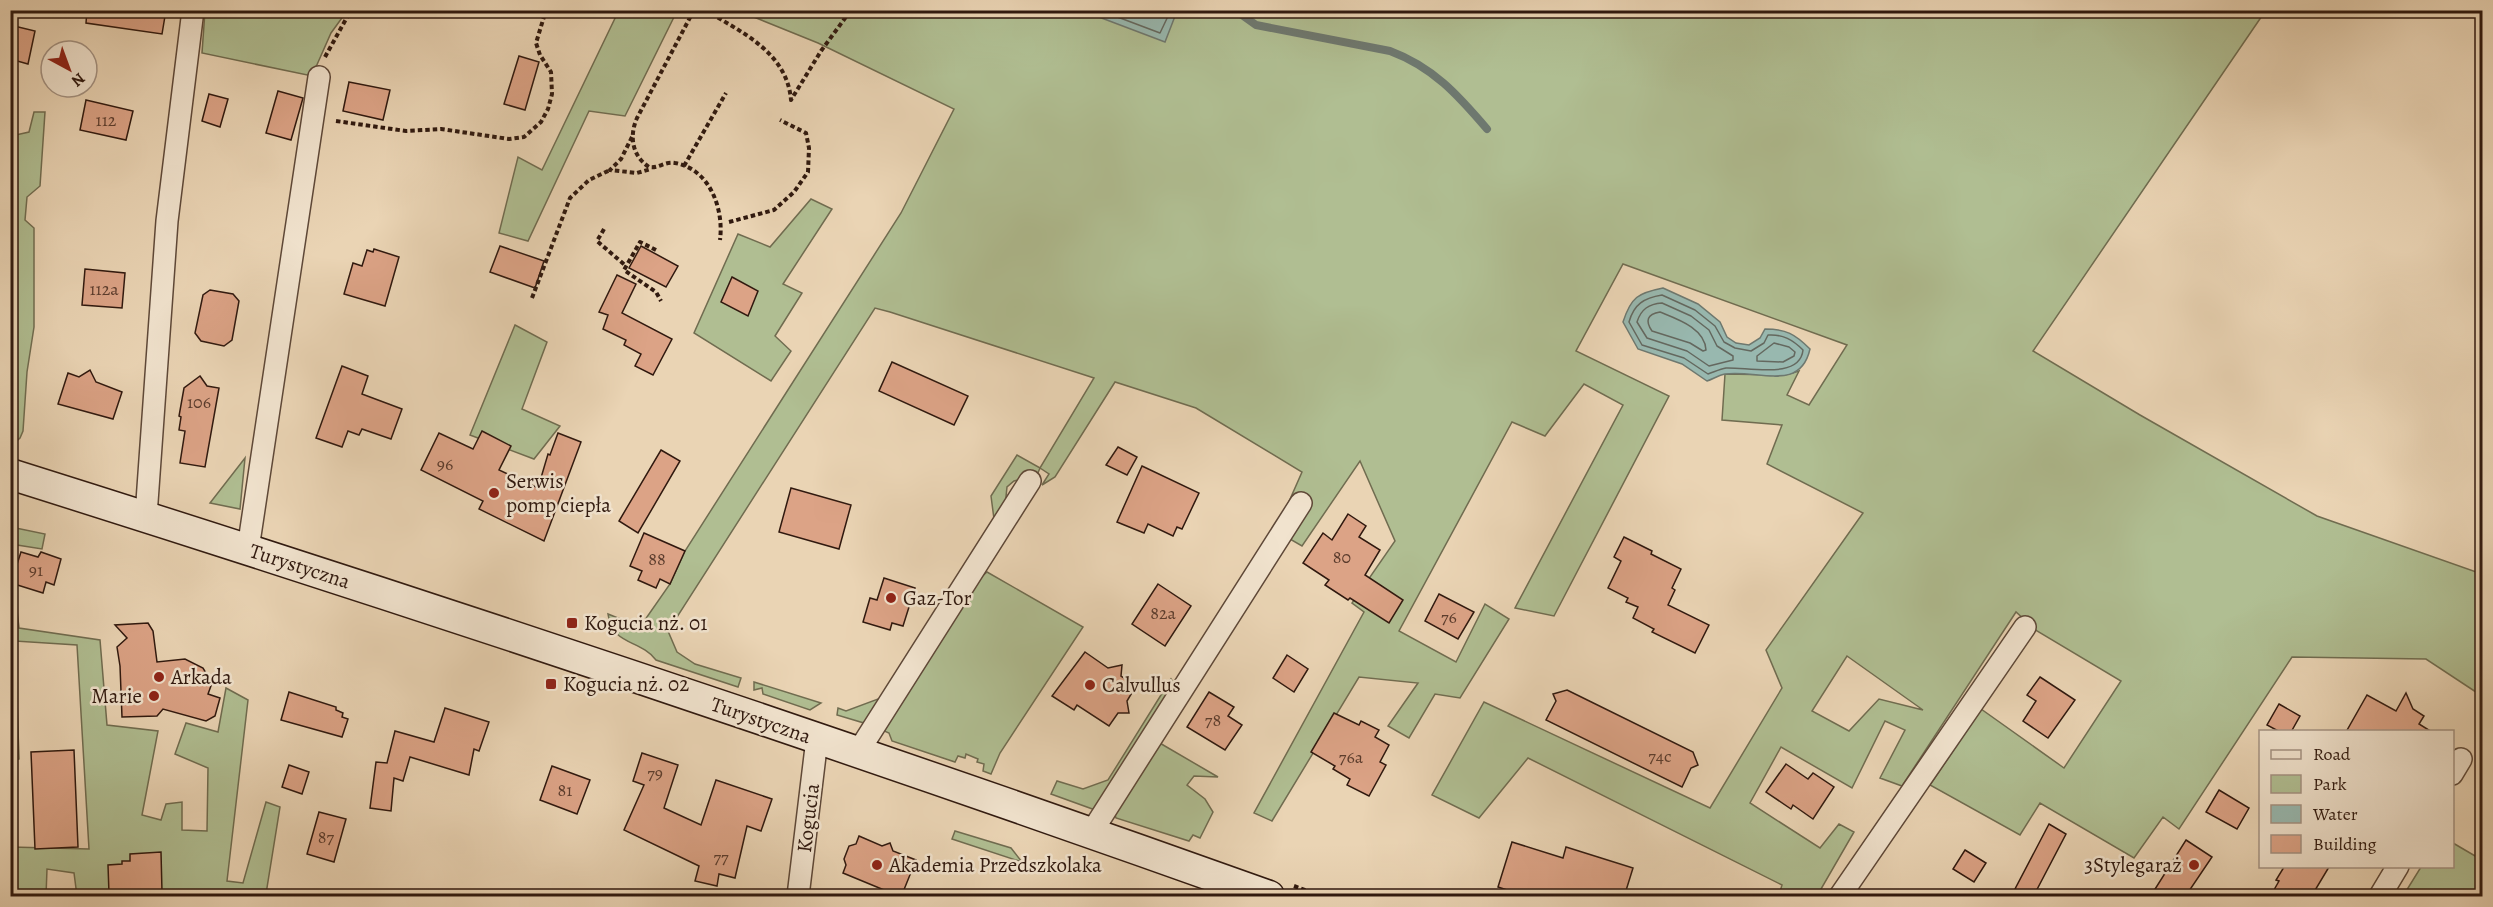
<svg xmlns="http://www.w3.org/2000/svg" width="2493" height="907" viewBox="0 0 2493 907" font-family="Alegreya,serif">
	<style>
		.green { fill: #b0be92; stroke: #706c50; stroke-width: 1.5; fill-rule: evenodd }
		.water { fill: #98b8af; stroke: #6e786f; stroke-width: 1.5 }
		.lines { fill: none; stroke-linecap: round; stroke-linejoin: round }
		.shore { stroke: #64685f; stroke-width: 1.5 }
		.stream { stroke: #6e786f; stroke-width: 8 }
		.building { fill: #dca386; stroke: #30190f; stroke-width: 1.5 }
		.minor-casing { stroke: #5e4838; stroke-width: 24 }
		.secondary-casing { stroke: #30190f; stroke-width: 33 }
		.path { stroke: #30190f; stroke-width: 4; stroke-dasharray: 4.5 3; stroke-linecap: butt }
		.minor { stroke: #f1e3ce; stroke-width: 21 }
		.secondary { stroke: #f1e3ce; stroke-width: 30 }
		.poi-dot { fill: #8f2418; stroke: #f1e3ce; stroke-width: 2 }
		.labels { text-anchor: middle; stroke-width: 5; stroke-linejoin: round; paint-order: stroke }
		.number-label { font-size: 18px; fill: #5b3c2d }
		.poi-label { font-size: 21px; fill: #30190f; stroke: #f1e3ce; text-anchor: start }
		.street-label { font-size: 21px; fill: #30190f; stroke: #f1e3ce }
	</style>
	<rect width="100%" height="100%" fill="#ead4b4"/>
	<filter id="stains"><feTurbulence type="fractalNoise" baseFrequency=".00333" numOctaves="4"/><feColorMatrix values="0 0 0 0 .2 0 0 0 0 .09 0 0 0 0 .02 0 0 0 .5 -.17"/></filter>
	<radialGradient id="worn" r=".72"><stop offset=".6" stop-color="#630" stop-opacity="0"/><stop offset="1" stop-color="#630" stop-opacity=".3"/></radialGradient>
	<!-- green -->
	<g class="green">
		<polygon points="619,10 677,11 625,116 589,111 528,241 499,233 518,157 542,170"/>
		<path d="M 2266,10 L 2033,351 L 2140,415 L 2317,516 L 2482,574 L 2482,696 L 2426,659 L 2292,657 L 2179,829 L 2163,817 L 2134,858 L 2040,803 L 2020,835 L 1930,785 L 1981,709 L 2064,768 L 2121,681 L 2037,631 L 2016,612 L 1902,786 L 1880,778 L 1905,730 L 1885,721 L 1852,788 L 1781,747 L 1750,803 L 1820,848 L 1839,824 L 1854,832 L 1817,896 L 1779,895 L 1782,885 L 1528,758 L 1479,818 L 1432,795 L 1484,702 L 1710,808 L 1782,688 L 1766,650 L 1863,513 L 1767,464 L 1782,425 L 1722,420 L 1725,374 L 1785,375 L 1799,371 L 1787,395 L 1809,405 L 1847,345 L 1623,264 L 1576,351 L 1669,396 L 1554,616 L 1515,608 L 1623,405 L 1584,384 L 1545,436 L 1512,422 L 1399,631 L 1456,662 L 1485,604 L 1509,619 L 1460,698 L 1435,694 L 1409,738 L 1388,726 L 1418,683 L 1359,677 L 1272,821 L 1254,813 L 1364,612 L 1352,603 L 1395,541 L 1360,461 L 1302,546 L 1276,531 L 1302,472 L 1196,408 L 1115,382 L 1055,477 L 1042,485 L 1049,474 L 1040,468 L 1037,475 L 1014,481 L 1007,487 L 1005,506 L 864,723 L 837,715 L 838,708 L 846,711 L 881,698 L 994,519 L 991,496 L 1017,455 L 1040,468 L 1094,378 L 890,312 L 875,308 L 668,631 L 677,652 L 695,664 L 741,678 L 738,687 L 656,660 C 640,639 612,646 608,614 L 640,627 L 670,584 L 685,551 L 901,213 L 954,109 L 818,43 L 739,11 ZM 1847,656 L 1923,710 L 1879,699 L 1849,731 L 1812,711 Z"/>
		<polygon points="205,11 347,11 331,33 312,76 202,53"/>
		<polygon points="34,112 45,112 40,186 27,197 25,220 34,228 34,327 27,372 23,431 20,438 11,446 11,136 29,132"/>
		<polygon points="811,199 832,209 783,284 802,293 775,336 791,351 771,381 694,333 738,234 770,247"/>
		<polygon points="515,325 547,342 522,409 560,426 534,459 470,435"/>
		<polygon points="245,458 240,509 210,503"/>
		<polygon points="11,527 45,534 42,549 11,544"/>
		<polygon points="10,549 19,628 100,640 107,725 158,731 142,815 161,820 166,804 182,802 182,830 207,831 208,768 175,754 186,723 218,732 226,688 248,700 227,881 243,883 266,802 280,807 266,894 267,896 77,896 74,873 47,869 46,896 11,896 11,847 89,849 77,645 15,641 19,759 11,762"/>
		<polygon points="987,572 1083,627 1000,753 991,774 983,771 984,764 977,762 978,759 966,754 965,758 958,756 955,762 892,741 889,733 882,730 979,579"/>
		<polygon points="1171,679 1175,685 1098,811 1051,794 1057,781 1083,789 1108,780"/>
		<polygon points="754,682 821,703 810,710 763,694 762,688 754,690"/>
		<polygon points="1158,742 1218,777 1194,776 1187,785 1205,799 1213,812 1200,838 1193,835 1189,841 1116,818 1114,812"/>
		<polygon points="955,831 1011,848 1022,862 952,839"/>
		<polygon points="2453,843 2482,860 2482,896 2403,896 2421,867 2452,866"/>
	</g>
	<!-- water -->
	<g class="water">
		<polygon points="1092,11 1092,10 1177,11 1165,42 1091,14"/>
		<path d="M 1663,288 L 1698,304 L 1720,322 L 1727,337 L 1736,343 L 1749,345 L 1760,338 L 1765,329 C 1786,329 1795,334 1810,349 C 1800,393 1757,369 1725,374 C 1719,375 1713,379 1707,381 L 1682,364 L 1638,349 L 1623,322 C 1631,297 1638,293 1663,288 Z"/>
	</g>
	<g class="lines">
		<!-- shore -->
		<g class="shore">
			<polyline points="1099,10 1160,33 1171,10"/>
			<path d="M 1662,295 L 1695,310 L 1715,326 L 1724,342 L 1735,348 L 1751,351 L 1764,343 L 1768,335 C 1783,334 1793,340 1803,350 C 1800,380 1748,367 1726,368 C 1720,369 1714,372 1708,374 L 1684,358 L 1642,345 L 1629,322 C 1634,304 1644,298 1662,295 Z"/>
			<path d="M 1662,303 L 1691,316 L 1709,330 L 1717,346 L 1733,356 L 1733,360 L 1709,366 L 1687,351 L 1647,338 L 1637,322 C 1641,309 1649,304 1662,303 Z"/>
			<path d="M 1660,312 C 1677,319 1705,328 1706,350 L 1703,351 L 1690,343 L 1652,331 C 1645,321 1647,314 1660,312 Z"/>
			<polygon points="1774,343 1789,347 1795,352 1794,356 1783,362 1757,361 1757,356"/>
		</g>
		<!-- stream -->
		<path class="stream" d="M 1235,10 L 1256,25 L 1390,51 C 1433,67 1458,95 1487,129"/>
	</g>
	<!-- building -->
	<g class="building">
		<polygon points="87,10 166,10 162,34 86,23"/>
		<polygon points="10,25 35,31 28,64 10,59"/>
		<polygon points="519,56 539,62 525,110 504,104"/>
		<polygon points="349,82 390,90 383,120 343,111"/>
		<polygon points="278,91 303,98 291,140 266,133"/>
		<polygon points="209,94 228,99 220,127 202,121"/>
		<polygon points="86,100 133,111 126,140 80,130"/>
		<polygon points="500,246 544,261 535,288 490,272"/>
		<polygon points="641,246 678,266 666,287 629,268"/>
		<polygon points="374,249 399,257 385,306 344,294 353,263 362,266 367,250 373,252"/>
		<polygon points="85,269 125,273 122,308 82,305"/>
		<polygon points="617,275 636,284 622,313 672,339 653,375 635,366 641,354 624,345 626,340 603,329 608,315 599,312"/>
		<polygon points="732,277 758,291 748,316 721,302"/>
		<polygon points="210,290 233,294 239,301 232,340 224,346 201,341 195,333 203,295"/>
		<polygon points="892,362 968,396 954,425 879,391"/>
		<polygon points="342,366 368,376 362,394 402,409 391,439 362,429 359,435 348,431 342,447 316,438"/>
		<polygon points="90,370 96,382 122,392 113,419 58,404 68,373 79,377"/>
		<polygon points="200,376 207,386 219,388 205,467 180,463 185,431 179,430 181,417 179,416 184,388"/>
		<polygon points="482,431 511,446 499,470 538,488 548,454 550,455 558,433 581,442 544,541 479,509 483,501 421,470 439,433 473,449"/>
		<polygon points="1118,447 1137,457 1127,475 1106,465"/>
		<polygon points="661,450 680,461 638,533 619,521"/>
		<polygon points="1142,466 1199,493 1182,529 1177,527 1173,536 1148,524 1144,533 1117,522"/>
		<polygon points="791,488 851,505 839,549 779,532"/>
		<polygon points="1348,514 1366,526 1359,537 1380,550 1365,575 1403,600 1389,623 1350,598 1348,600 1325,585 1329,580 1303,563 1323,533 1332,540"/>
		<polygon points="644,533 685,551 670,584 660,579 656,588 638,580 642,571 630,566"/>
		<polygon points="1624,537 1652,551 1651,554 1681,569 1672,588 1675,590 1668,605 1709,625 1695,653 1652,632 1654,629 1633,618 1638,607 1626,602 1628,598 1608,588 1621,561 1614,557"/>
		<polygon points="21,552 38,557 41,552 61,559 54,585 46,582 43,593 11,583"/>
		<polygon points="884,578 915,588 903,626 892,623 890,630 863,622 870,598 877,600"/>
		<polygon points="1158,584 1191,606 1165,646 1132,624"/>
		<polygon points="1439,594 1474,612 1458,639 1425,621"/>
		<polygon points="148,623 153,631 157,662 185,659 203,668 212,683 208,694 220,698 215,716 206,721 163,709 157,716 122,717 120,666 117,647 127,638 115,625"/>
		<polygon points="1085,652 1108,668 1122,665 1121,676 1136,686 1127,701 1129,713 1118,713 1109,726 1077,705 1074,710 1052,696"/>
		<polygon points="1287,655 1308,669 1294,692 1273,678"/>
		<polygon points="2040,677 2075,700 2048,738 2023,721 2036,701 2027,695"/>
		<polygon points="1567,690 1693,752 1698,765 1691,768 1682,787 1546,720 1556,701 1553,694"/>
		<polygon points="289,692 336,707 336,710 343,713 342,717 348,719 342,737 281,720"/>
		<polygon points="1209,692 1234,707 1228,716 1242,725 1225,750 1187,727"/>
		<polygon points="2406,693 2413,709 2424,716 2419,724 2432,732 2346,732 2367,695 2396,711"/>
		<polygon points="2279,704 2300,716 2291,732 2280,732 2267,725"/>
		<polygon points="445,708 489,722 479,751 474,749 469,775 410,757 403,781 394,778 391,811 370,808 376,762 387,763 395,731 434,742"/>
		<polygon points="1334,713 1359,725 1361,721 1379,730 1375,737 1389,745 1380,762 1386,765 1369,796 1347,785 1350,779 1333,769 1335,766 1311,752"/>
		<polygon points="74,750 78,847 35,849 31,752"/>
		<polygon points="642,753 678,765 664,808 701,825 716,780 772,799 761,831 747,826 735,878 719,874 717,886 695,881 699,866 624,830 644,785 633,781"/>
		<polygon points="1786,764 1808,779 1813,773 1834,787 1813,819 1793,805 1791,809 1766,792"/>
		<polygon points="289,765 309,772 302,794 282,787"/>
		<polygon points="552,766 590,780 577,814 540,800"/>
		<polygon points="2219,790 2249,808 2237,829 2206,812"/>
		<polygon points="319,812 346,819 334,862 307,854"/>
		<polygon points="2049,824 2066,834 2033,897 2030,897 2015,889"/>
		<polygon points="859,836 882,846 890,843 893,851 916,860 901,897 843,873 846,865 844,859 849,846 856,844"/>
		<polygon points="2186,840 2212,857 2185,897 2150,897"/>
		<polygon points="1512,842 1563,858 1566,847 1633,868 1624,897 1528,897 1498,887"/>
		<polygon points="1965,850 1986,863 1974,882 1953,869"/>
		<polygon points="161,852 162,892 109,894 108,865 122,864 122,861 130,861 130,854"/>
		<polygon points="2284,867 2329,867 2311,897 2270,897 2279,881 2276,880"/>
	</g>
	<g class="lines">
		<defs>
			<g id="minor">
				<polyline points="146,516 167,221 193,10"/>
				<polyline points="248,549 319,77"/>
				<polyline points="858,752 1030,481"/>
				<polyline points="2452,774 2461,759"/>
				<polyline points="1091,833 1301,503"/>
				<polyline points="798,896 817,739"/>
				<polyline points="1840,896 2025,627"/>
				<polyline points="2380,896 2398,866"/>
			</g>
			<path id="secondary" d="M 10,474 C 433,607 852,747 1269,896"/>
		</defs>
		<!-- minor casing -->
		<use href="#minor" class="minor-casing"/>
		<!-- secondary casing -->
		<use href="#secondary" class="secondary-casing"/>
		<!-- path -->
		<g class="path">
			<path d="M 694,10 L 637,118 C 629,136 632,156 649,167 C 658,169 665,161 675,163 C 710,169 724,209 720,240"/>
			<path d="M 705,10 C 741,32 787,52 791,100 L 821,51 L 851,10"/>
			<polyline points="325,57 351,10"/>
			<polyline points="336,121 406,131 441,129 509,139 524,137 541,122 548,109 552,94 551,72 540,55 536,43 546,10"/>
			<polyline points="632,137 621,159 610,170 637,173 651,169"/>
			<polyline points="684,166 726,93"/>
			<polyline points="729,222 774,210 794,192 808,172 809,148 806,133 780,120"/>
			<polyline points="604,229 597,241 626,266"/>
			<polyline points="656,250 640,242 624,270 656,292 661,301"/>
			<polyline points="532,298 570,198 589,180 610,170"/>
			<polyline points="1294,886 1322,896"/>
		</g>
		<!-- minor -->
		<use href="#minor" class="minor"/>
		<!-- secondary -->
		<use href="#secondary" class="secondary"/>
	</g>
	<!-- markers -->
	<g class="poi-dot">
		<circle cx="494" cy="493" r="6"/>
		<circle cx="891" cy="598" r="6"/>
		<rect x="566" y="617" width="12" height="12" rx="3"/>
		<circle cx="159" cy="677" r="6"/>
		<rect x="545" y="678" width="12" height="12" rx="3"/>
		<circle cx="1090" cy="685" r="6"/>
		<circle cx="154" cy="696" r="6"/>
		<circle cx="877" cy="865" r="6"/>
		<circle cx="2194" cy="865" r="6"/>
	</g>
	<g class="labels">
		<!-- number labels -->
		<g class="number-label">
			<text x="106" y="126">112</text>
			<text x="104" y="295">112a</text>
			<text x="199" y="408">106</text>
			<text x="445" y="470">96</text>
			<text x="1342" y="563">80</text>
			<text x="657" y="565">88</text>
			<text x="36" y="576">91</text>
			<text x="1163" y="619">82a</text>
			<text x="1449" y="623">76</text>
			<text x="1213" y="726">78</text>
			<text x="1660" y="762">74c</text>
			<text x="1351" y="763">76a</text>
			<text x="655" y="779">79</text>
			<text x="565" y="796">81</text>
			<text x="326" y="843">87</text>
			<text x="721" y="863">77</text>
		</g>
		<!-- poi labels -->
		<g class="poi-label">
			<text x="506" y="488">Serwis<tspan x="506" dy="24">pomp ciepła</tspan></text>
			<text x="903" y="605">Gaz-Tor</text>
			<text x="584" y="630">Kogucia nż. 01</text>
			<text x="171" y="684">Arkada</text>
			<text x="563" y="691">Kogucia nż. 02</text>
			<text x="1102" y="692">Calvullus</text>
			<text x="142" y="703" text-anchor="end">Marie</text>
			<text x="889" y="872">Akademia Przedszkolaka</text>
			<text x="2182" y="872" text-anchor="end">3Stylegaraż</text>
		</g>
		<!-- street labels -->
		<g class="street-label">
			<text transform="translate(300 566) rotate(18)" y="7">Turystyczna</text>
			<text transform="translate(761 720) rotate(19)" y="7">Turystyczna</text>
			<text transform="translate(808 818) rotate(-83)" y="7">Kogucia</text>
		</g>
	</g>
	<!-- margin -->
	<rect width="2493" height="907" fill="none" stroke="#ead4b4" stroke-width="36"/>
	<rect x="12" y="12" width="2469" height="883" fill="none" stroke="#30190f" stroke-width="3"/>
	<rect x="18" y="18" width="2457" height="871" fill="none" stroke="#30190f" stroke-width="1.5"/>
	<!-- legend -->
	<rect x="2259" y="730" width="195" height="138" fill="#f1e3ce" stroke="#a49282" stroke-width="1.5"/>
	<rect x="2271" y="750" width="30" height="9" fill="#f1e3ce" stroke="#a49282" stroke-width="1.5"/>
	<text x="2313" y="760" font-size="18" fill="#30190f">Road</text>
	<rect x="2271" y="775" width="30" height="18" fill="#b0be92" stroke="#a49282" stroke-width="1.5"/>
	<text x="2313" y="790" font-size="18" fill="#30190f">Park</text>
	<rect x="2271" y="805" width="30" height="18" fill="#98b8af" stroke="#a49282" stroke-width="1.5"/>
	<text x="2313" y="820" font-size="18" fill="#30190f">Water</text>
	<rect x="2271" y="835" width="30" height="18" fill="#dca386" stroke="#a49282" stroke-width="1.5"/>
	<text x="2313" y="850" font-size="18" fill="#30190f">Building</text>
	<!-- north arrow -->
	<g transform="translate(69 69) rotate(139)"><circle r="28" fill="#f1e3ce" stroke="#a49282" stroke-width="1.5"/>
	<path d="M0-4.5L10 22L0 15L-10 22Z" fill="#8f2418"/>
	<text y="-9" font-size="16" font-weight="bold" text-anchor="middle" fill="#30190f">N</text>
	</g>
	<rect width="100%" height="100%" filter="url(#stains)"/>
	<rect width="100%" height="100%" fill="url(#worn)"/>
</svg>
